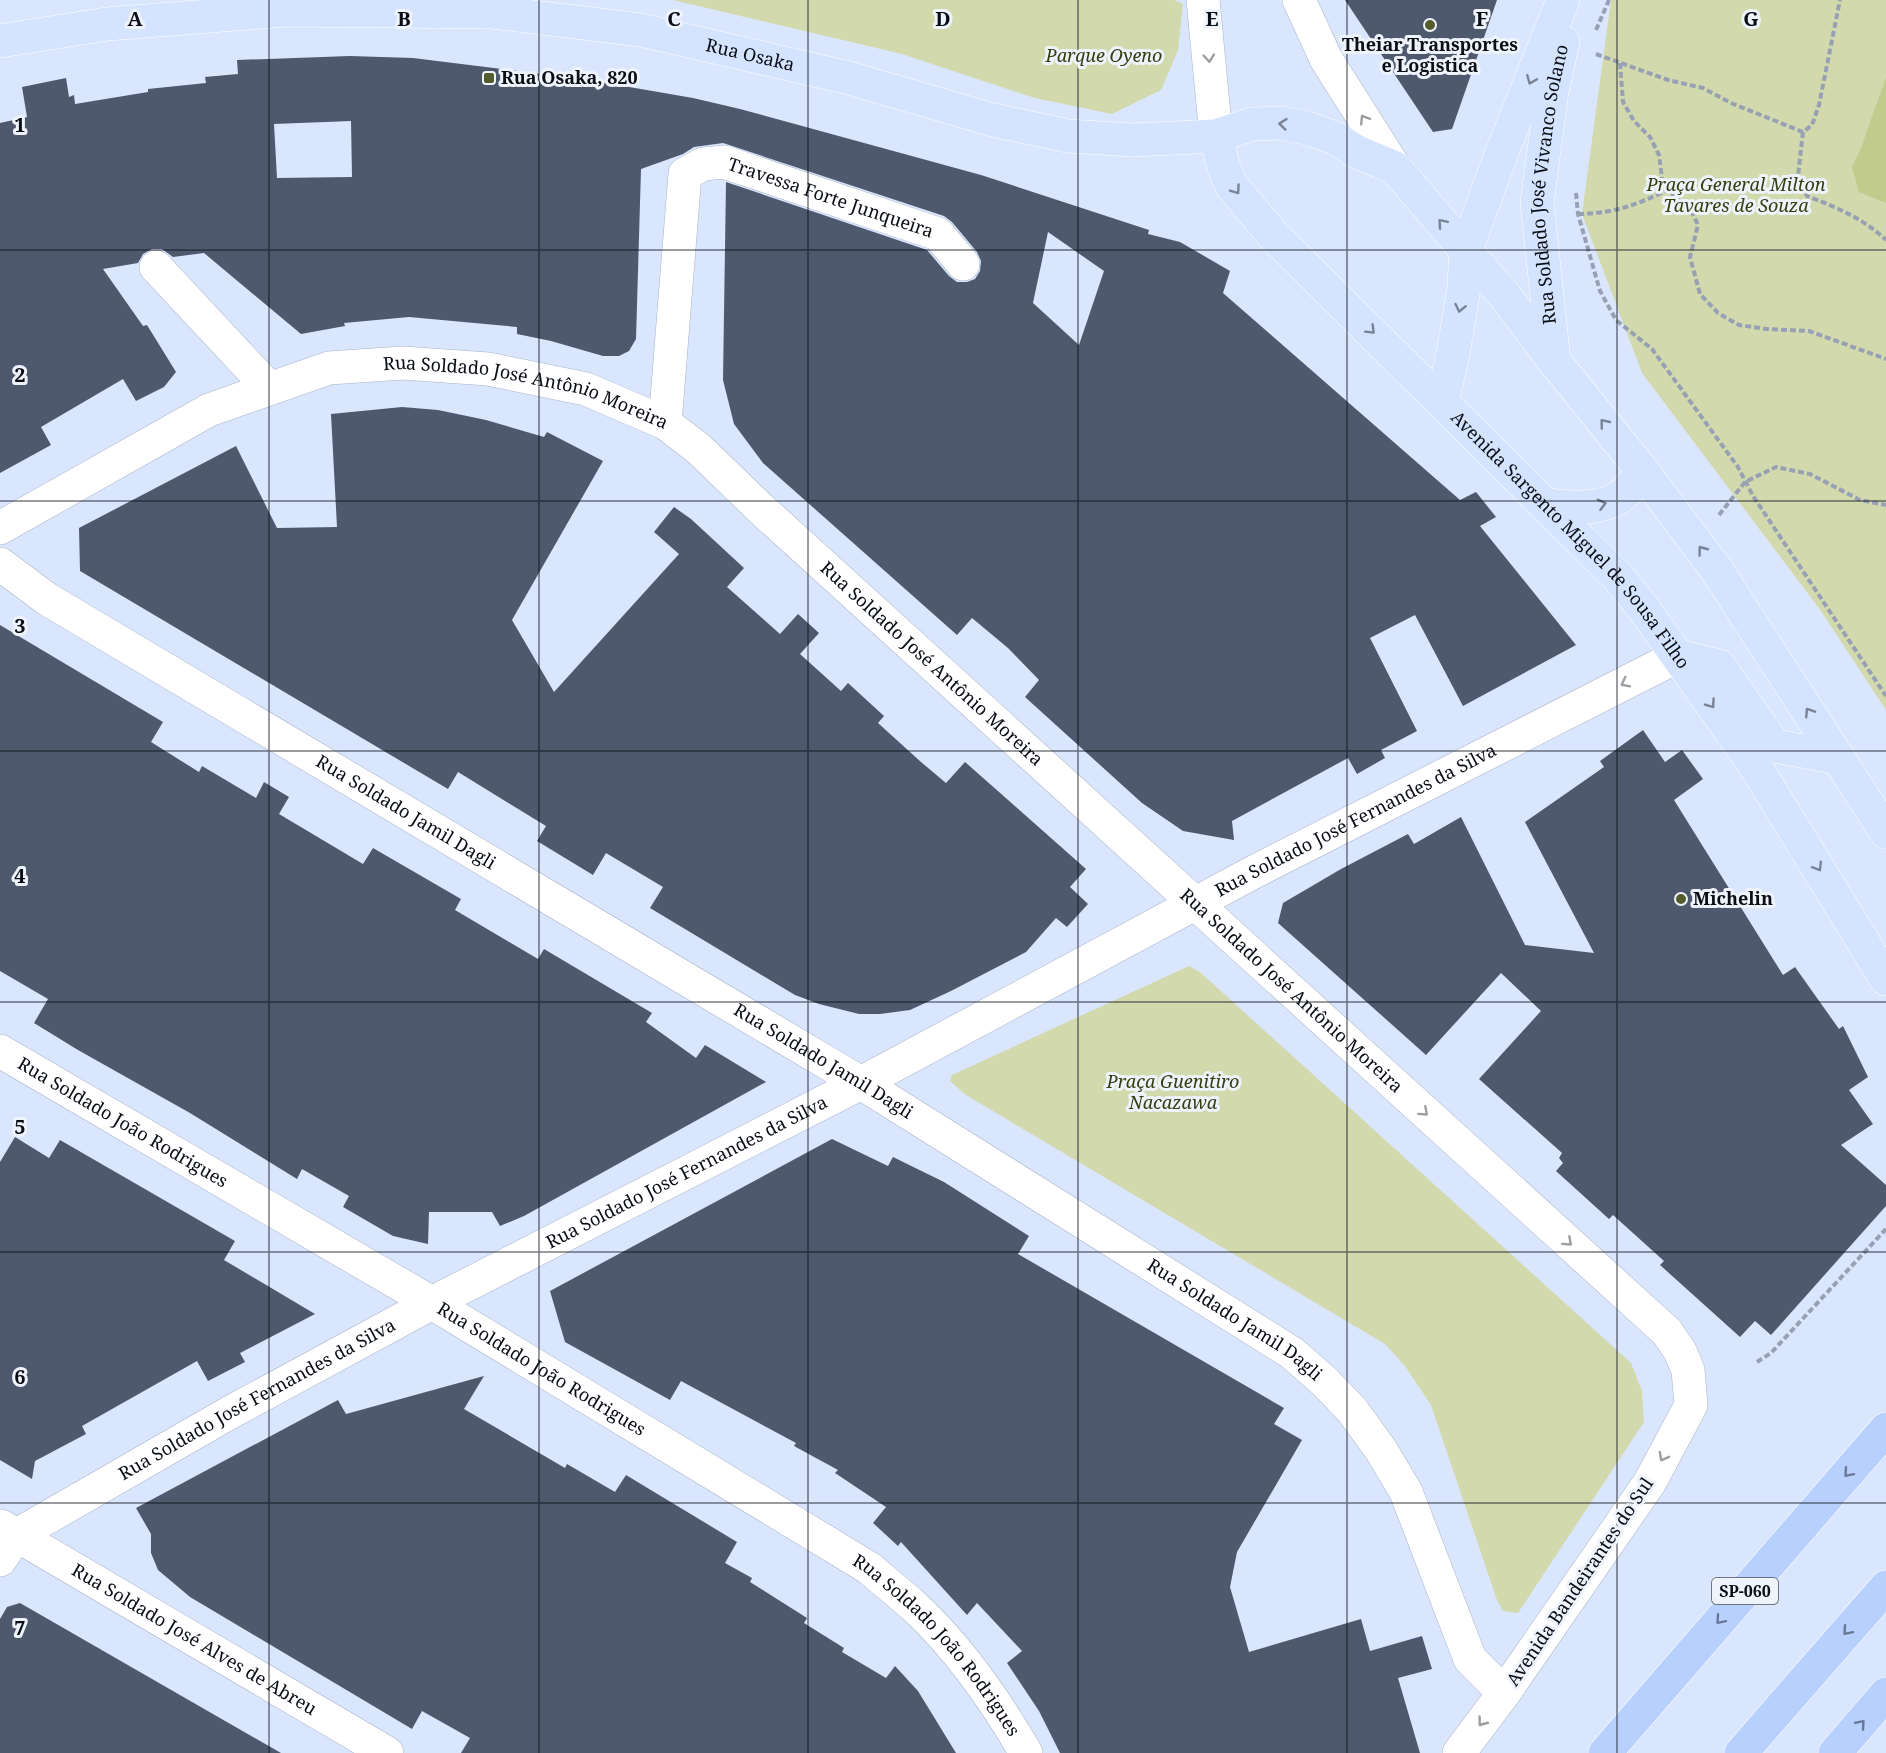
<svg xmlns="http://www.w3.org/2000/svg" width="1886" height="1753" viewBox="0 0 1886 1753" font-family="'Noto Serif',serif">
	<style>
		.green { fill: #d1d9ad }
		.water { fill: #c0cb8d }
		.building { fill: #4f596d; fill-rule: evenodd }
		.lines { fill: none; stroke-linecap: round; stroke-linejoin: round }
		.minor-casing { stroke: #a7b3c9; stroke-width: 34 }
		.major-casing { stroke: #fff; stroke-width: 34 }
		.highway-casing { stroke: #fff; stroke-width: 34 }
		.path { stroke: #97a1b3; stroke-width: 4; stroke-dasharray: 6 3; stroke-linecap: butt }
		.minor { stroke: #fff; stroke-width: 33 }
		.major { stroke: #d4e3fe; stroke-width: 33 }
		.highway { stroke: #b8d0fe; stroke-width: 33 }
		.oneway { stroke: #9d9ea1 }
		.oneway2 { stroke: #798395 }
		.oneway3 { stroke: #697895 }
		.grid { fill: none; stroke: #090d15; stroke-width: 1.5; stroke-opacity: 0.55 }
		.poi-dot { fill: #555c2b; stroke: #eef3fc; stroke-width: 2 }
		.labels { text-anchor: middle; stroke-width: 6; stroke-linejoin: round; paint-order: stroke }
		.shield { fill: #eef3fc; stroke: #4e525a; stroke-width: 1.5 }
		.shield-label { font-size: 16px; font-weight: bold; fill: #090d15 }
		.poi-label { font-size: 18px; font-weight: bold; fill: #090d15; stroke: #eef3fc; text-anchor: start }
		.street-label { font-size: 18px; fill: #090d15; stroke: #eef3fc }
		.park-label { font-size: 18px; font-style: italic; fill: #373d0f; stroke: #eef3fc }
		.grid-label { font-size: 20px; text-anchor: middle; font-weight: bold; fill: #090d15; stroke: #eef3fc; stroke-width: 6; stroke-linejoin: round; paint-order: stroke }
	</style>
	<rect width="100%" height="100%" fill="#dae6fd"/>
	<!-- green -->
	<g class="green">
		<polygon points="673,0 1174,0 1183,4 1178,50 1161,90 1112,114 1035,98 902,54"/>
		<polygon points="1611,0 1886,0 1886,710 1821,611 1642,373 1582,214"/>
		<polygon points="1189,966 1201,973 1631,1363 1642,1391 1644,1422 1518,1613 1503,1611 1497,1600 1431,1405 1405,1366 1385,1344 966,1095 950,1081 952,1075"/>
	</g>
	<!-- water -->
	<polygon class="water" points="1886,77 1886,203 1859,192 1852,167 1861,148"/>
	<!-- building -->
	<g class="building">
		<polygon points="1345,0 1497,0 1452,129 1433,132"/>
		<path d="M 350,56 L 413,58 L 510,70 L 606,83 L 693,98 L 740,109 L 981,175 L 1149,230 L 1148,234 L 1180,242 L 1230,271 L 1223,293 L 1460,500 L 1476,492 L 1496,517 L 1480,526 L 1576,645 L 1463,706 L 1415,615 L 1370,638 L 1417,731 L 1381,750 L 1385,758 L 1357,774 L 1348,758 L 1232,821 L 1234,840 L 1183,831 L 1142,803 L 1025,697 L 1039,680 L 1008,648 L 972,618 L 957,635 L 763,463 L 734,424 L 723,380 L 726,182 L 927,250 L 949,276 L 957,282 L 967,282 L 975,279 L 980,271 L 981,261 L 977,252 L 952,222 L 944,216 L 723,143 L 694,147 L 683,154 L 641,169 L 636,339 L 629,351 L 619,356 L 603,356 L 551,341 L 517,334 L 517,327 L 409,317 L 344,323 L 345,326 L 301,334 L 204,253 L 173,257 L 162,249 L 152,249 L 143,254 L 138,263 L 103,269 L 143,326 L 147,325 L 176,372 L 164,387 L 136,401 L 123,379 L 41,427 L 51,445 L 0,473 L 0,123 L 27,117 L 22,87 L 66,78 L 69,97 L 74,95 L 75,104 L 148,92 L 148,89 L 206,83 L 205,77 L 238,74 L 237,60 ZM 351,121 L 352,177 L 277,178 L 274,124 ZM 1048,232 L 1104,271 L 1079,345 L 1033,303 Z"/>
		<polygon points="402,407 438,410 486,420 544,437 547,432 603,461 512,620 554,692 679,554 654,532 674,507 691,519 744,568 727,587 780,634 798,614 819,633 800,654 841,691 848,683 884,716 878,723 921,762 946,783 965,762 1086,869 1070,887 1088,904 1067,927 1056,918 1026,952 951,991 910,1010 880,1014 859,1014 819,1004 795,995 650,908 663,887 606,853 593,875 537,841 546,826 458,772 448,789 80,571 79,528 236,446 277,528 337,527 331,414"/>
		<polygon points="0,625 163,722 151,742 199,772 202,766 256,798 264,782 289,797 279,814 363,864 373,848 461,899 455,910 538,959 544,949 652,1013 646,1022 696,1058 705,1045 766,1082 524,1216 500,1226 492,1212 429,1212 428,1244 393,1236 343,1207 349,1196 302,1169 297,1179 190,1113 78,1050 34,1023 48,999 0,971"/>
		<polygon points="1643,730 1665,762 1682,750 1703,779 1674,800 1783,975 1795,967 1839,1029 1843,1026 1868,1077 1849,1090 1873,1124 1841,1145 1886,1185 1886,1206 1771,1335 1755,1321 1740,1337 1660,1265 1664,1261 1613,1215 1609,1219 1556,1171 1563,1163 1559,1158 1562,1153 1479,1079 1541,1011 1501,973 1426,1055 1278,923 1283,903 1341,869 1408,834 1414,844 1461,817 1525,945 1594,953 1525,822 1604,767 1600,761"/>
		<polygon points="15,1137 49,1158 60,1140 235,1241 224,1260 315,1314 240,1353 245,1362 208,1381 197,1361 82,1426 86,1434 35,1461 32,1479 0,1460 0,1162"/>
		<polygon points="832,1139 888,1166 893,1157 944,1182 1029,1236 1018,1254 1284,1408 1274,1424 1302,1440 1237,1552 1230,1587 1249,1652 1361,1619 1370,1651 1422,1636 1432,1669 1398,1678 1420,1753 1060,1753 1039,1711 1007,1663 1022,1651 977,1603 967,1615 901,1542 898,1546 873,1523 886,1507 835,1473 838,1470 794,1446 796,1443 681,1381 670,1400 565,1342 550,1291"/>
		<polygon points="484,1376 464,1409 565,1468 567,1464 615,1492 626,1475 737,1542 725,1563 752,1578 750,1582 807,1618 804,1623 844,1648 842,1652 886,1678 895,1666 918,1691 956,1753 461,1753 470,1738 422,1711 412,1729 190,1597 158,1570 151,1553 151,1534 136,1508 338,1400 346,1414"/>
		<polygon points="20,1603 281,1753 0,1753 0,1619 7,1607"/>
	</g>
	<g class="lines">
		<defs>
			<g id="minor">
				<polyline points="1203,0 1216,136"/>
				<polyline points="1299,0 1326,59 1395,168"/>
				<polyline points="156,267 269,388"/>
				<path id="s1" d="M 665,423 L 685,174 L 703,164 L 724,162 L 938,234 L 963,264"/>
				<path id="s2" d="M 0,528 L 209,410 L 329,368 L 403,363 L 488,369 L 586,389 L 665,423 L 699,449 L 760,508 L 1667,1332 L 1680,1351 L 1688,1370 L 1691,1405 L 1650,1482 L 1504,1693 L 1459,1753"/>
				<path id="s3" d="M 0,564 L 47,599 L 861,1083 L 1292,1353 L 1324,1381 L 1352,1410 L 1381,1450 L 1406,1492 L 1470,1659 L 1504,1693"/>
				<path id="s4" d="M 0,1051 L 432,1303 L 869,1568 C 885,1582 902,1595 918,1610 C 960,1650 997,1703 1026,1753"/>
				<path id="s5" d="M 1,1526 L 387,1753"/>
				<path id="s6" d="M 0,1560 L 17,1535 L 229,1413 L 432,1303 L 861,1083 L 1252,873 L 1678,656"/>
			</g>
			<g id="major">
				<path id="s7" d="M 0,41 L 107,24 L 286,10 L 492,12 L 641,30 L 849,78 L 993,120 L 1068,136 L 1133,140 L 1216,136 L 1252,124 L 1282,123 L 1310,129 L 1335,138 L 1357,152 L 1395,168 L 1505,296 L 1554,361 L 1641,469 L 1716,569 L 1886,832"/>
				<path id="s8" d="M 1216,136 L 1223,165 L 1231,185 L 1274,236 L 1618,577 L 1644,609 L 1754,764 L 1886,979"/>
				<path id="s9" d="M 1554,361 L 1537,203 L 1552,91 L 1563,42"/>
				<polyline points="1442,402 1453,354 1464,288 1466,250 1502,152 1563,0"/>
				<path d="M 1546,505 C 1585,509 1624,512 1641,469"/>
				<polyline points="1678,656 1719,666 1775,746 1839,758"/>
			</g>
			<g id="highway">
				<polyline points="1605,1753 1886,1429"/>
				<polyline points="1741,1753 1886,1587"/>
				<polyline points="1835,1753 1886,1694"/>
			</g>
		</defs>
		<!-- minor casing -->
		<use href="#minor" class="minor-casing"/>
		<!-- major casing -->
		<use href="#major" class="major-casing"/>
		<!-- highway casing -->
		<use href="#highway" class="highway-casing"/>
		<!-- path -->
		<g class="path">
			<polyline points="1596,30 1609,0"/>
			<polyline points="1596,54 1668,80 1703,88 1731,103 1803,132 1812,125 1819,105 1840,0"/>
			<polyline points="1620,63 1623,102 1634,121 1650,137 1659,155 1662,178 1673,195 1692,212 1698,225 1690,257 1700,294 1718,313 1739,325 1767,329 1809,331 1886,359"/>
			<path d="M 1803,132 L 1798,176 L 1807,196 C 1836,207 1864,219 1886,240"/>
			<polyline points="1576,193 1578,214 1600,291 1616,320 1652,349 1738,467 1753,496 1886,696"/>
			<path d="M 1578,214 C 1616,213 1636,205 1670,189"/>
			<polyline points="1719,515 1745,482 1776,467 1810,474 1860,500 1886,505"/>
			<polyline points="1757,1362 1771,1353 1886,1229"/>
		</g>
		<!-- minor -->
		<use href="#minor" class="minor"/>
		<!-- major -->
		<use href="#major" class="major"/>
		<!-- highway -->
		<use href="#highway" class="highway"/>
	</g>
	<!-- one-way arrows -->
	<defs><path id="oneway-chevron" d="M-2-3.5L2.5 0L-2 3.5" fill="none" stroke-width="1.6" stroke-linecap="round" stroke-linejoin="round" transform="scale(1.5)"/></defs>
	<g class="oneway">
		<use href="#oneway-chevron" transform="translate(1209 58) rotate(85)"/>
		<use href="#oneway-chevron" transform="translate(1364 119) rotate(-122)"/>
		<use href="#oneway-chevron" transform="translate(1625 683) rotate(153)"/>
		<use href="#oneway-chevron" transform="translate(1424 1112) rotate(42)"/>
		<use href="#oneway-chevron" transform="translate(1568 1242) rotate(42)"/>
		<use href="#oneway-chevron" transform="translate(1663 1457) rotate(118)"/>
		<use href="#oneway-chevron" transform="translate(1482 1722) rotate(127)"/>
	</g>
	<g class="oneway2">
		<use href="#oneway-chevron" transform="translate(1531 80) rotate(112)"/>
		<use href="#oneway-chevron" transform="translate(1283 124) rotate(-174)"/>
		<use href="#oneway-chevron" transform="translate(1236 190) rotate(55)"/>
		<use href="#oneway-chevron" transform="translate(1442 223) rotate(-131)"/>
		<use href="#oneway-chevron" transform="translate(1460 308) rotate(102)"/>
		<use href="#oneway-chevron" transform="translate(1371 330) rotate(45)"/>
		<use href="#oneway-chevron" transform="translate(1604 423) rotate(-129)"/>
		<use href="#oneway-chevron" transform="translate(1602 504) rotate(-15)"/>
		<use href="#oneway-chevron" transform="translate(1702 550) rotate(-127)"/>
		<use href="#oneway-chevron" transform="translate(1711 704) rotate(55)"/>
		<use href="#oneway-chevron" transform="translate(1809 712) rotate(-123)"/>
		<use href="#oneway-chevron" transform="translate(1818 867) rotate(58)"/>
	</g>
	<g class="oneway3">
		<use href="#oneway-chevron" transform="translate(1848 1473) rotate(131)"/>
		<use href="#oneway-chevron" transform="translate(1720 1620) rotate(131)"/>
		<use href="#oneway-chevron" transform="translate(1847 1631) rotate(131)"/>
		<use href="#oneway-chevron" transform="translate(1861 1724) rotate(-49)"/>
	</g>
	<!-- grid -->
	<path class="grid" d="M 269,0 L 269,1753M 539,0 L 539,1753M 808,0 L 808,1753M 1078,0 L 1078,1753M 1347,0 L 1347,1753M 1617,0 L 1617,1753M 0,250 L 1886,250M 0,501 L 1886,501M 0,751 L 1886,751M 0,1002 L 1886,1002M 0,1252 L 1886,1252M 0,1503 L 1886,1503"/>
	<!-- markers -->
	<g class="poi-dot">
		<circle cx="1430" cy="25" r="6"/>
		<rect x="483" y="72" width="12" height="12" rx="3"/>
		<circle cx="1681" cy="899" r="6"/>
	</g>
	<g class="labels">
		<!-- shield labels -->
		<rect class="shield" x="1712" y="1578" width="66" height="26" rx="4.5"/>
		<g class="shield-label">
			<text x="1745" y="1597">SP-060</text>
		</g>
		<!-- poi labels -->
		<g class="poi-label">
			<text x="1430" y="51" text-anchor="middle">Theiar Transportes<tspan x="1430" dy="21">e Logistica</tspan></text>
			<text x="501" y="84">Rua Osaka, 820</text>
			<text x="1693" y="905">Michelin</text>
		</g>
		<!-- street labels -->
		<g class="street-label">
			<text dy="6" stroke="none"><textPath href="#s7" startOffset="756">Rua Osaka</textPath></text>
			<text dy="6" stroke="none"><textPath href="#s9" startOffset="178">Rua Soldado José Vivanco Solano</textPath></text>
			<text dy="6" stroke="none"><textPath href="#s1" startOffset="404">Travessa Forte Junqueira</textPath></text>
			<text dy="6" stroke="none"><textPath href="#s2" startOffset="568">Rua Soldado José Antônio Moreira</textPath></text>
			<text dy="6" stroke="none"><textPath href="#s8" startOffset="543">Avenida Sargento Miguel de Sousa Filho</textPath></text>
			<text dy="6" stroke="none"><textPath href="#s2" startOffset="1072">Rua Soldado José Antônio Moreira</textPath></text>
			<text dy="6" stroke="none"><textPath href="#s3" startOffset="476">Rua Soldado Jamil Dagli</textPath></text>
			<text dy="6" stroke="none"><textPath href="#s6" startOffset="1548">Rua Soldado José Fernandes da Silva</textPath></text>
			<text dy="6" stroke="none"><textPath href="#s2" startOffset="1558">Rua Soldado José Antônio Moreira</textPath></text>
			<text dy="6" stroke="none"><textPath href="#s3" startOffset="962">Rua Soldado Jamil Dagli</textPath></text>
			<text dy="6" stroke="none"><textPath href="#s4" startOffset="142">Rua Soldado João Rodrigues</textPath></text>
			<text dy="6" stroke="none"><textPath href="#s6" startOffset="792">Rua Soldado José Fernandes da Silva</textPath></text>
			<text dy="6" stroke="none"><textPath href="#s3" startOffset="1448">Rua Soldado Jamil Dagli</textPath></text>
			<text dy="6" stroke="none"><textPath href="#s4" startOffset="628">Rua Soldado João Rodrigues</textPath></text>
			<text dy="6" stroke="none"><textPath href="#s6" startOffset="306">Rua Soldado José Fernandes da Silva</textPath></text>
			<text transform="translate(1580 1582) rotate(-56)" y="6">Avenida Bandeirantes do Sul</text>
			<text dy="6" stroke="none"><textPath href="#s5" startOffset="224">Rua Soldado José Alves de Abreu</textPath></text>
			<text dy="6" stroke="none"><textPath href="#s4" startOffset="1114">Rua Soldado João Rodrigues</textPath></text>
		</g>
		<!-- park labels -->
		<g class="park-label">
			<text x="1104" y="62">Parque Oyeno</text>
			<text x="1736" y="191">Praça General Milton<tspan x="1736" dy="21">Tavares de Souza</tspan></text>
			<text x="1173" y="1088">Praça Guenitiro<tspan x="1173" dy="21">Nacazawa</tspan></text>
		</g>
	</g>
	<g class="grid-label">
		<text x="135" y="26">A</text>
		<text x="404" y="26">B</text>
		<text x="674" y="26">C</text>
		<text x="943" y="26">D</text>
		<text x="1212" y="26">E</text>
		<text x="1482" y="26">F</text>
		<text x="1751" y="26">G</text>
		<text x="20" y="132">1</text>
		<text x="20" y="382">2</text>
		<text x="20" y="633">3</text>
		<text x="20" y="883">4</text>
		<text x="20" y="1134">5</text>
		<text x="20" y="1384">6</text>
		<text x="20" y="1635">7</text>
	</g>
</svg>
